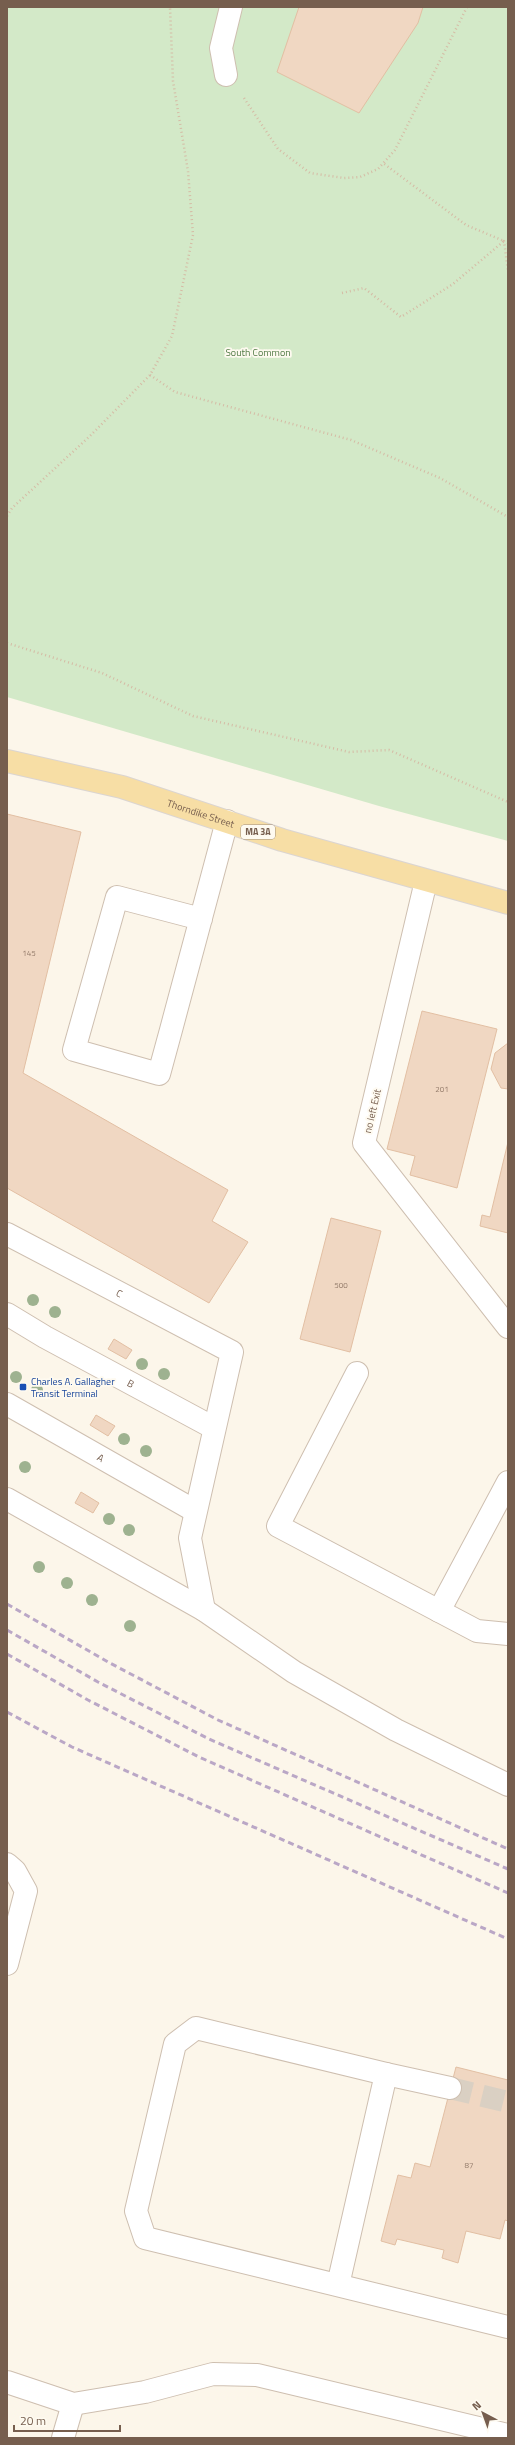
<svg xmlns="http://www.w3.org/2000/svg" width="515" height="2445" viewBox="0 0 515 2445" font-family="'Titillium Web',sans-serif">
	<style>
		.green { fill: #d3e9c8 }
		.building { fill: #f0d7c2; stroke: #e2bfa3 }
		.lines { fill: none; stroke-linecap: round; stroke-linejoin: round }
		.minor-tunnel { stroke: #dad0c3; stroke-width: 22; stroke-dasharray: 22 11; stroke-linecap: butt }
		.minor-casing { stroke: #cebfb0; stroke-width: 24 }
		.major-casing { stroke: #dbd5d1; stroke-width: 24 }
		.path { stroke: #d5bba5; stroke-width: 2.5; stroke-dasharray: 1 3; stroke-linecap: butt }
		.minor { stroke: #fff; stroke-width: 22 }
		.major { stroke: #f7dea5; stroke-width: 22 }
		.rail { stroke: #baa7c6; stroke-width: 3; stroke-dasharray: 6 4; stroke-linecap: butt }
		.tree { fill: #9eb290 }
		.transit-dot { fill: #1a4fb4; stroke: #fefaf0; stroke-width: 1.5 }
		.labels { text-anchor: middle; stroke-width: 3.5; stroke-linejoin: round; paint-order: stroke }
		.number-label { font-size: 8px; fill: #947c6b }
		.shield { fill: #fefaf0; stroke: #9f8d7f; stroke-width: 1 }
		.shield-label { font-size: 9px; font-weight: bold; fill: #765e4e }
		.park-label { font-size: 10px; fill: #527b46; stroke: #fefaf0 }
		.street-label { font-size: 10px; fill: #765e4e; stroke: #fefaf0 }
		.transit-label { font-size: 10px; fill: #164399; stroke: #fefaf0; text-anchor: start }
	</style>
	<rect width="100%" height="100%" fill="#fcf6ea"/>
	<!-- green -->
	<polygon class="green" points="7,7 508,7 508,841 379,806 7,697"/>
	<!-- building -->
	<g class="building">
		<polygon points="299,7 423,7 418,23 359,113 277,72"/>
		<polygon points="7,814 81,832 23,1073 228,1190 212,1221 248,1242 209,1303 7,1188"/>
		<polygon points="422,1011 497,1029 457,1188 410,1175 415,1156 387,1149"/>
		<polygon points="508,1043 508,1089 501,1088 491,1069 495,1053"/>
		<polygon points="508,1142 508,1233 480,1226 482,1215 490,1217"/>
		<polygon points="331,1218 381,1231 350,1352 300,1339"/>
		<polygon points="114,1339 132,1350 126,1359 108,1349"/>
		<polygon points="96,1415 115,1426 108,1436 90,1425"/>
		<polygon points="81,1492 99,1503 93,1513 75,1503"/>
		<polygon points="456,2067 508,2080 508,2221 505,2220 500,2239 466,2231 458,2263 442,2258 444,2250 397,2239 395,2245 381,2241 398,2175 411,2178 415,2163 430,2167"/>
	</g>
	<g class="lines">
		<!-- minor-tunnel -->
		<polyline class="minor-tunnel" points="450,2088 508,2102"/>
		<defs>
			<g id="minor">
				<polyline points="226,75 221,48 231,7"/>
				<polyline points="426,881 364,1143 508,1327"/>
				<path d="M 201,919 L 117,897 L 74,1050 L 159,1074 C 182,990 204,906 227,821"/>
				<path id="s1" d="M 7,1234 L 232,1352 L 190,1538 L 204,1610"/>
				<path id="s2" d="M 7,1314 L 45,1337 L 214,1428"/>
				<polyline points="357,1373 278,1526 477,1631 508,1634"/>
				<path id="s3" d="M 7,1404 L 195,1511"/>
				<polyline points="7,1499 204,1610 294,1672 396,1730 508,1785"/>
				<polyline points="439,1611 508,1482"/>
				<polyline points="7,1864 15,1871 26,1891 7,1964"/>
				<polyline points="386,2074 450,2088"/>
				<polyline points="338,2285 386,2074 196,2028 175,2044 136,2211 145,2238 508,2327"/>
				<polyline points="7,2382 73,2404 145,2392 213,2374 257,2375 508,2435"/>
				<polyline points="63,2438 73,2404"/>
			</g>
			<g id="major">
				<path id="s4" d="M 7,761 L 122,787 L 282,840 L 508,903"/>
			</g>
		</defs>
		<!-- minor casing -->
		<use href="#minor" class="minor-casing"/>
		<!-- major casing -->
		<use href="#major" class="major-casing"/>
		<!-- path -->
		<g class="path">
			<polyline points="244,98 278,149 310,173 344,178 360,177 378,169 395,150 467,7"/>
			<polyline points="508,243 504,241 508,271"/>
			<polyline points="342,293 364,288 401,317 453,284 504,241 466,225 383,163"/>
			<polyline points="150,375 175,392 351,440 440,478 508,517"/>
			<polyline points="7,516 12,508 90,436 150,375 172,336 193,235 188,171 173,81 170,7"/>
			<polyline points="7,643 102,673 193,716 349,752 389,750 508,802"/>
		</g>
		<!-- minor -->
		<use href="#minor" class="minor"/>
		<!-- major -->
		<use href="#major" class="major"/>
		<!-- rail -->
		<g class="rail">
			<polyline points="7,1604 108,1662 218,1720 508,1849"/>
			<polyline points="7,1630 98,1682 209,1739 508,1869"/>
			<polyline points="7,1654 88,1700 199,1757 508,1893"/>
			<polyline points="7,1712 72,1747 508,1939"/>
		</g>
	</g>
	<!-- trees -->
	<g class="tree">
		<circle cx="33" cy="1300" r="6"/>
		<circle cx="55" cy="1312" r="6"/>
		<circle cx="142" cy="1364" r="6"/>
		<circle cx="164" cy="1374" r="6"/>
		<circle cx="16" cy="1377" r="6"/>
		<circle cx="37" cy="1390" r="6"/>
		<circle cx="124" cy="1439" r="6"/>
		<circle cx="146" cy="1451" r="6"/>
		<circle cx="25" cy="1467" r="6"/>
		<circle cx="109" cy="1519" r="6"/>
		<circle cx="129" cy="1530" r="6"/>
		<circle cx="39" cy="1567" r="6"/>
		<circle cx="67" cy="1583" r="6"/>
		<circle cx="92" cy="1600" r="6"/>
		<circle cx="130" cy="1626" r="6"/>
	</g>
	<!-- markers -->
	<rect class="transit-dot" x="19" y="1383" width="8" height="8" rx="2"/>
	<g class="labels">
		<!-- number labels -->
		<g class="number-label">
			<text x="29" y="956">145</text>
			<text x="442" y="1092">201</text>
			<text x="341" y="1288">500</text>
			<text x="469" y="2168">87</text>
		</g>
		<!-- shield labels -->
		<rect class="shield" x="241" y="825" width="34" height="14" rx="3"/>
		<g class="shield-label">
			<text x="258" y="835">MA 3A</text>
		</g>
		<!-- park labels -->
		<g class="park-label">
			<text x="258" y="356">South Common</text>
		</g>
		<!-- street labels -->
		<g class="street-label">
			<text dy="4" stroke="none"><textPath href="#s4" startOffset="201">Thorndike Street</textPath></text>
			<text transform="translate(372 1111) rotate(-77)" y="4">no left Exit</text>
			<text dy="4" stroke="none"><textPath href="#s1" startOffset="127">C</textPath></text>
			<text dy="4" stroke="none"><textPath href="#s2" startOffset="142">B</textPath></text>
			<text dy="4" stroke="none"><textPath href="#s3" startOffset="108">A</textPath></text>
		</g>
		<!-- transit labels -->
		<g class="transit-label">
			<text x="31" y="1385">Charles A. Gallagher<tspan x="31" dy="12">Transit Terminal</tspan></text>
		</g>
	</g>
	<!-- border -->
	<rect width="515" height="2445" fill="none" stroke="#765e4e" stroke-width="16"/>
	<!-- north arrow -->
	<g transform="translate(483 2413) rotate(319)" stroke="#fefaf0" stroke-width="3" paint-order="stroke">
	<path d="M0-3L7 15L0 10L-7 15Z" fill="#765e4e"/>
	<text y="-6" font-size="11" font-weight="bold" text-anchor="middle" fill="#765e4e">N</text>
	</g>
	<!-- scale -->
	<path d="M14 2425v6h106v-6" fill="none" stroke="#765e4e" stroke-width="2"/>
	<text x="20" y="2425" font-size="12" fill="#765e4e" stroke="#fefaf0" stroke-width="3" paint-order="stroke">20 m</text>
</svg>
